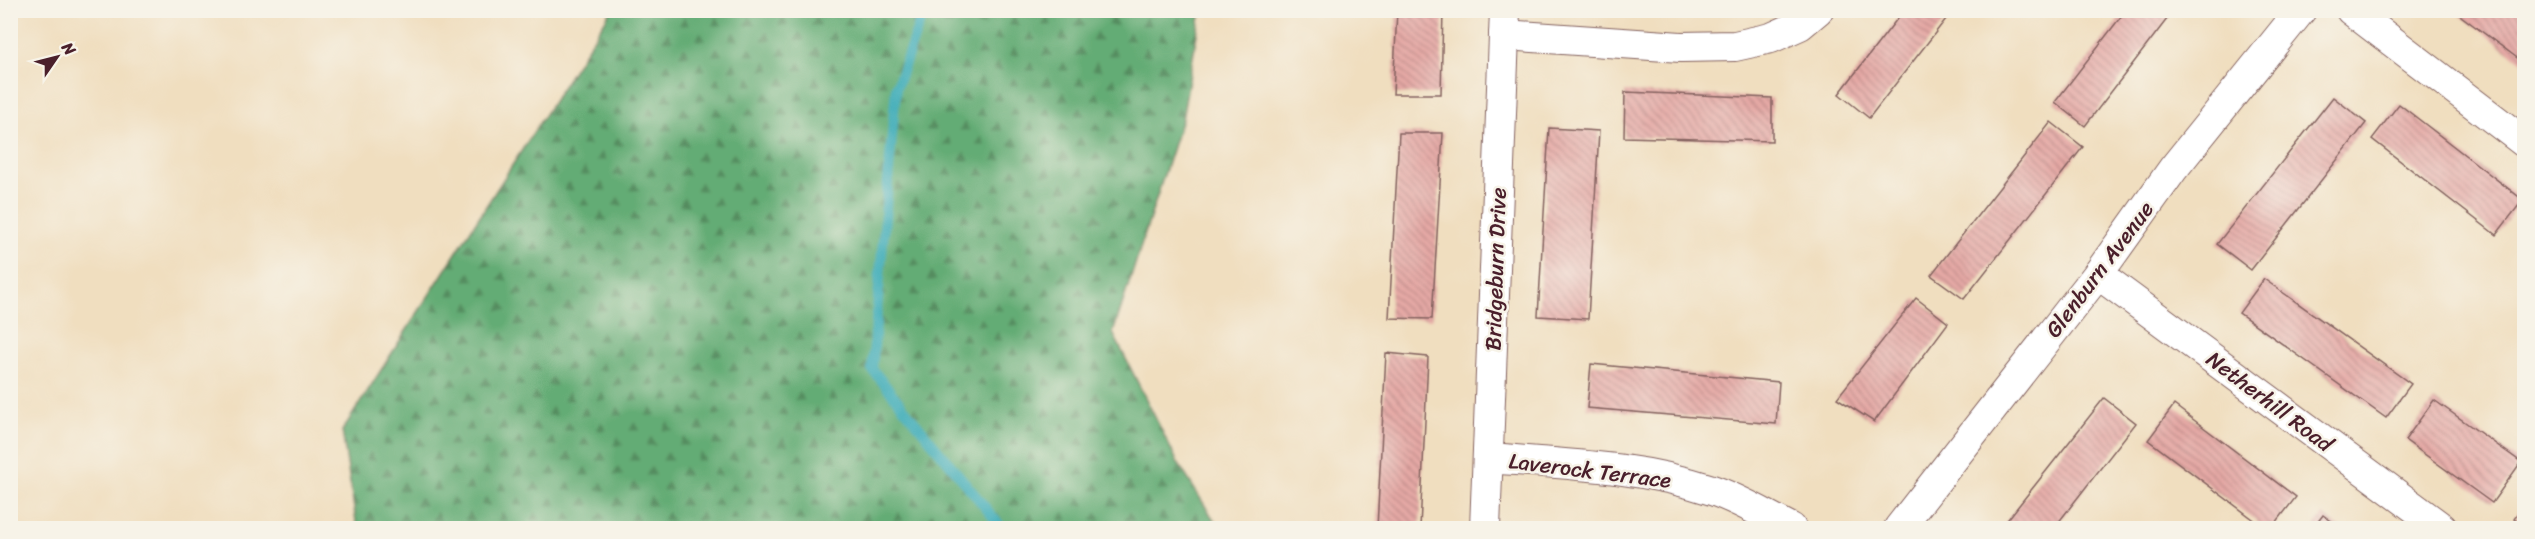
<svg xmlns="http://www.w3.org/2000/svg" width="2535" height="539" viewBox="0 0 2535 539" font-family="Sriracha,sans-serif">
	<style>
		.forest { fill: url(#forest-firs); stroke: #566650; stroke-width: 1.5 }
		.lines { fill: none; stroke-linecap: round; stroke-linejoin: round }
		.stream { stroke: #3aabb7; stroke-width: 10 }
		.building { fill: url(#building-back-hatch) }
		.street-casing { stroke: #84625f; stroke-width: 32 }
		.street { stroke: #fff; stroke-width: 30 }
		.labels { text-anchor: middle; stroke-width: 5; stroke-linejoin: round; paint-order: stroke }
		.street-label { font-size: 22px; fill: #4a1f2b; stroke: #f7f3e8 }
	</style>
	<defs>
		<pattern id="forest-firs" width="22" height="20" patternUnits="userSpaceOnUse" patternTransform="scale(1.5)"><rect width="22" height="20" fill="#63ac74"/><path d="M5 1l3.5 6h-7zM16 11l3.5 6h-7z" fill="#548b5f"/></pattern>
		<pattern id="building-back-hatch" width="6" height="6" patternUnits="userSpaceOnUse" patternTransform="scale(1.5)"><rect width="6" height="6" fill="#e5a9a5"/><path d="M-1 5l2 2M0 0l6 6M5-1l2 2" fill="none" stroke="#bc8987"/></pattern>
	</defs>
	<rect width="100%" height="100%" fill="#f7f3e8"/>
	<filter id="ink" filterUnits="userSpaceOnUse"><feTurbulence type="fractalNoise" baseFrequency=".0167" numOctaves="2"/><feDisplacementMap in="SourceGraphic" scale="12" xChannelSelector="R" yChannelSelector="G"/><feConvolveMatrix kernelMatrix="1 2 1 2 8 2 1 2 1" color-interpolation-filters="sRGB"/></filter>
	<filter id="wash" filterUnits="userSpaceOnUse"><feTurbulence type="fractalNoise" baseFrequency=".008" numOctaves="4" result="noise"/><feDisplacementMap in="SourceGraphic" scale="24" xChannelSelector="R" yChannelSelector="G"/><feGaussianBlur stdDeviation="1.35" result="paint"/><feColorMatrix in="noise" values="0 0 0 0 0 0 0 0 0 0 0 0 0 0 0 0 0 1.4 0 .05"/><feComposite in="paint" operator="in"/></filter>
	<g filter="url(#wash)">
		<rect width="100%" height="100%" fill="#f0debf"/>
		<!-- forest -->
		<polygon class="forest" points="611,11 1201,11 1182,119 1113,333 1178,463 1219,528 357,528 342,431"/>
		<g class="lines">
			<!-- stream -->
			<polyline class="stream" points="924,10 896,88 872,369 1002,528"/>
		</g>
		<g id="blocks">
			<!-- building -->
			<g class="building">
				<polygon points="1397,10 1443,10 1441,94 1393,94"/>
				<polygon points="1904,10 1953,10 1869,118 1839,94"/>
				<polygon points="2126,10 2174,10 2085,126 2055,102"/>
				<polygon points="2453,10 2524,10 2524,63"/>
				<polygon points="1625,92 1772,98 1772,141 1624,137"/>
				<polygon points="2333,97 2366,123 2251,270 2217,244"/>
				<polygon points="2399,104 2523,200 2496,235 2372,139"/>
				<polygon points="2051,122 2083,147 1964,299 1931,275"/>
				<polygon points="1549,128 1599,131 1588,319 1538,316"/>
				<polygon points="1399,133 1443,133 1432,319 1389,318"/>
				<polygon points="2264,279 2411,384 2386,418 2239,313"/>
				<polygon points="1916,298 1948,323 1874,422 1837,398"/>
				<polygon points="1386,353 1428,357 1420,528 1377,528"/>
				<polygon points="1591,364 1779,382 1776,424 1587,408"/>
				<polygon points="2104,398 2136,423 2054,528 2001,528"/>
				<polygon points="2434,400 2521,462 2492,503 2405,440"/>
				<polygon points="2174,405 2296,497 2272,528 2265,528 2148,440"/>
				<polygon points="2524,504 2524,526 2514,518"/>
				<polygon points="2323,515 2341,528 2313,528"/>
			</g>
		</g>
	</g>
	<g filter="url(#ink)">
		<use href="#blocks" fill-opacity="0" stroke="#84625f" stroke-width="1.5"/>
		<g class="lines">
			<defs>
				<g id="street">
					<polyline points="2351,10 2524,142"/>
					<polyline points="1504,35 1681,47 1735,46 1771,38 1800,25 1818,10"/>
					<polyline points="2098,274 2442,528"/>
					<path d="M 1488,458 C 1563,464 1640,466 1712,490 C 1739,499 1765,515 1791,528"/>
					<polyline points="1485,528 1505,10"/>
					<polyline points="1899,528 2098,274 2173,169 2301,10"/>
				</g>
			</defs>
			<!-- street casing -->
			<use href="#street" class="street-casing"/>
			<!-- street -->
			<use href="#street" class="street"/>
		</g>
	</g>
	<g class="labels">
		<!-- street labels -->
		<g class="street-label">
			<text transform="translate(1495 269) rotate(-88)" y="8">Bridgeburn Drive</text>
			<text transform="translate(2099 269) rotate(-53)" y="8">Glenburn Avenue</text>
			<text transform="translate(2270 401) rotate(37)" y="8">Netherhill Road</text>
			<text transform="translate(1590 470) rotate(7)" y="8">Laverock Terrace</text>
		</g>
	</g>
	<!-- margin -->
	<rect width="2535" height="539" fill="none" stroke="#f7f3e8" stroke-width="36"/>
	<!-- north arrow -->
	<g transform="translate(57 57) rotate(55)" stroke="#f7f3e8" stroke-width="4.5" paint-order="stroke">
	<path d="M0-4.5L10 22L0 15L-10 22Z" fill="#4a1f2b"/>
	<text y="-9" font-size="16" font-weight="bold" text-anchor="middle" fill="#4a1f2b">N</text>
	</g>
</svg>
